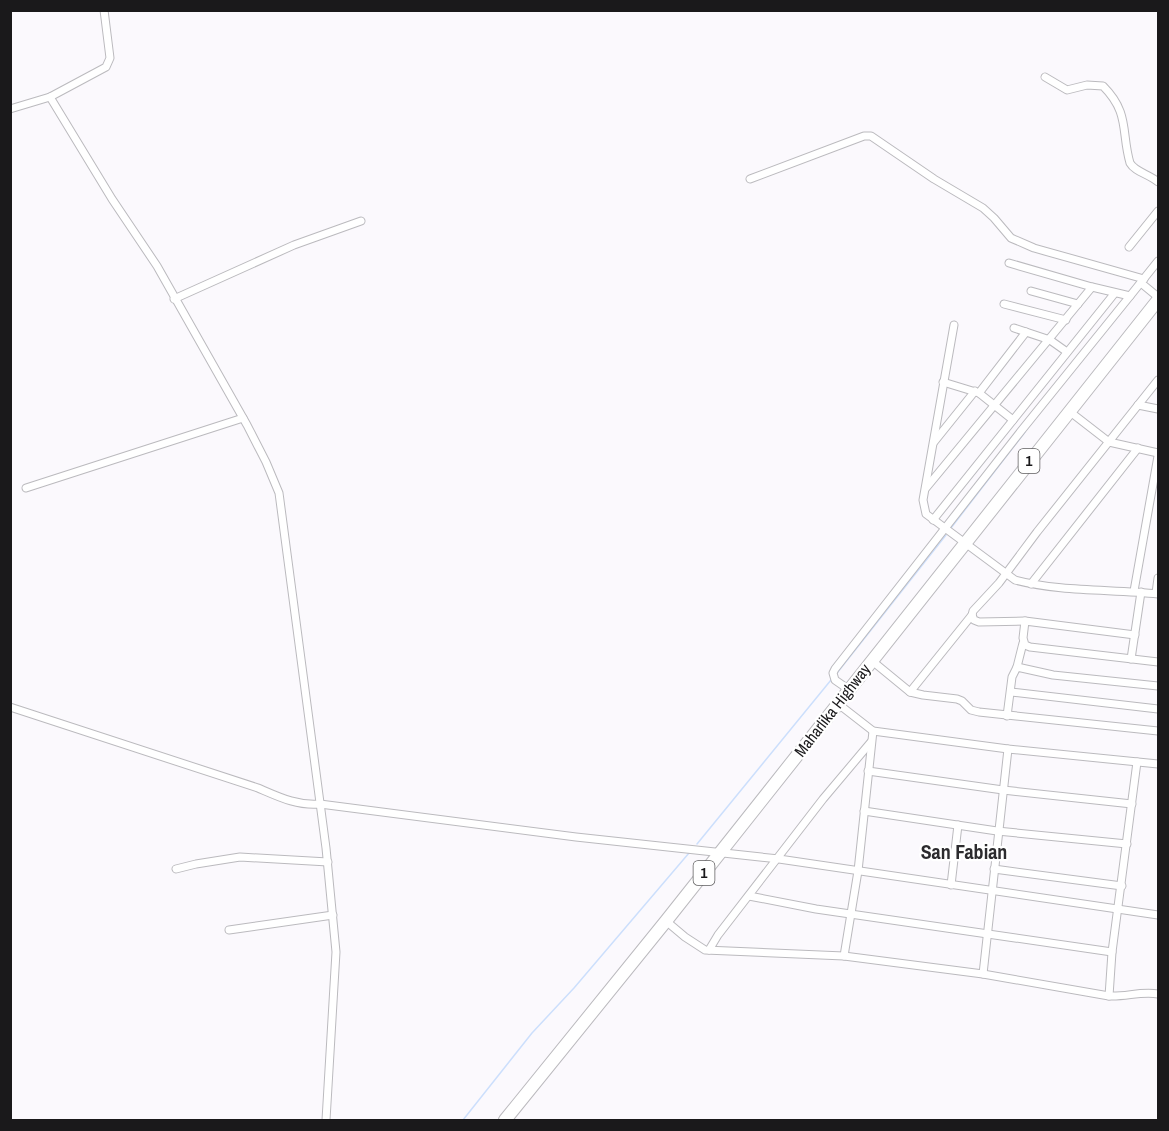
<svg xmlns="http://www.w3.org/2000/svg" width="1169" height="1131" viewBox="0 0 1169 1131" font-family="'Archivo Narrow',sans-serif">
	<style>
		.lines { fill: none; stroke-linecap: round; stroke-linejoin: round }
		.stream { stroke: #ccdffc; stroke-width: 1.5 }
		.street-casing { stroke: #bbbabe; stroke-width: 9 }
		.highway-casing { stroke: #bbbabe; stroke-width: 14 }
		.street { stroke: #fff; stroke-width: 7 }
		.highway { stroke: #fff; stroke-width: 12 }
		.labels { text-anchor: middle; stroke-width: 4.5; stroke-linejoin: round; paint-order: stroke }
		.shield { fill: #fff; stroke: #5f5e5f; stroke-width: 1.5 }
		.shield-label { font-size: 15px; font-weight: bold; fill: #1a191b }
		.street-label { font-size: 16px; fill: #1a191b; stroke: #fff }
		.quarter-label { font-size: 20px; font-weight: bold; fill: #2c2b2e; stroke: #fff }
	</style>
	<rect width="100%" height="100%" fill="#fbf9fd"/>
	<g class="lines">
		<!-- stream -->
		<g class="stream">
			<polyline points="951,528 1025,432"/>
			<polyline points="837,673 946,535"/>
			<polyline points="697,844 831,680"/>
			<polyline points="463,1120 532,1033 574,988 689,853"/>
		</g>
		<defs>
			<g id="street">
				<path d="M 1045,77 L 1067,90 L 1087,85 L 1103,86 C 1130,113 1121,132 1130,163 C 1135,172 1149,174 1158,182"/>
				<polyline points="50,97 112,199 157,266 247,425 266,462 279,493 326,848 336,952 326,1120"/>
				<polyline points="10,109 50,97 106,67 110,58 104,10"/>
				<polyline points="750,179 864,136 871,136 934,179 983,208 994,218 1011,238 1034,248 1144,279"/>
				<polyline points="1129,247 1158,211"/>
				<polyline points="1009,263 1092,287"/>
				<polyline points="1141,283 1158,297"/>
				<polyline points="1031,291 1078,304"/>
				<polyline points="174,299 294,245 361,221"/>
				<polyline points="1004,304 1066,320"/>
				<path d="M 954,325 L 923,500 L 926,514 L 1015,580 C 1061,592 1111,589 1158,594"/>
				<polyline points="1014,328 1050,340 1067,352"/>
				<polyline points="943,382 979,393 1013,420"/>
				<polyline points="979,393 1026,332"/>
				<polyline points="1138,405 1158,409"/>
				<polyline points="1069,411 1109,442 1158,453"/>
				<polyline points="934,442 975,391"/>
				<polyline points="26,488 243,418"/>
				<polyline points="926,488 1092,287 1130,296 1158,261"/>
				<polyline points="933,520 1114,294"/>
				<polyline points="1031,584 1138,448"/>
				<polyline points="1134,591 1158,456"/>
				<polyline points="1156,593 1158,578"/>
				<polyline points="1025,621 979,622 974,620 972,615 973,611 999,583 1037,532 1158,380"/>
				<polyline points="1135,635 1025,621 1023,638 1025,645 1030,647 1158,662"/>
				<polyline points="1131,659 1141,592"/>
				<polyline points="871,660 910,692 923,695 957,699 962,701 971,710 979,712 1158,731"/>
				<polyline points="1017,667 1023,643"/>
				<polyline points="848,689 835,680 833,673 835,669 1021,431 1130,296"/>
				<polyline points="910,692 972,615"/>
				<polyline points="1011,692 1158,709"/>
				<polyline points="837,703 873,731 1008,749 1158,764"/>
				<path d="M 10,707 L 258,788 C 279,797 297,806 320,804 L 576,837 L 779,859 L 1158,915"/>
				<polyline points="1007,716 1012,677 1017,667 1053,675 1158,686"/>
				<polyline points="868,771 1003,790 1132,804"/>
				<polyline points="864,811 997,831 1127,844"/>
				<polyline points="176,869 196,864 240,857 328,862"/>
				<polyline points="994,869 1122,886"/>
				<polyline points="951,885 958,825"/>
				<polyline points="749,896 816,909 1112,952"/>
				<path d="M 666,921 L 685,937 L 705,950 L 844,956 L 983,974 L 1109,996 C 1126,997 1141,991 1158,994"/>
				<polyline points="229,930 333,915"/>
				<polyline points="709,950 718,935 823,799 871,742"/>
				<polyline points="844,956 858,871 873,731"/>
				<polyline points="983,974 1008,749"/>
				<polyline points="1109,996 1112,952 1137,762"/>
			</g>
			<polyline id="highway" points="505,1120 666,921 1158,300"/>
		</defs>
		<!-- street casing -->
		<use href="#street" class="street-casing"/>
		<!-- highway casing -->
		<use href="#highway" class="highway-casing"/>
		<!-- street -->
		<use href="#street" class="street"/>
		<!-- highway -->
		<use href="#highway" class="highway"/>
	</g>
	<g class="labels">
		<!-- shield labels -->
		<g class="shield">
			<rect x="1018.5" y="449" width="21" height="24" rx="4.5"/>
			<rect x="693.5" y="861" width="21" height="24" rx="4.5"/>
		</g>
		<g class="shield-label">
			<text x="1029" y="466">1</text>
			<text x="704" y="878">1</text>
		</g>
		<!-- street labels -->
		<g class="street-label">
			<text transform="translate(832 710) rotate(-52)" y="6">Maharlika Highway</text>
		</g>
		<!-- quarter labels -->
		<g class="quarter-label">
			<text x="964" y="859">San Fabian</text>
		</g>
	</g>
	<!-- border -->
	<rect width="1169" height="1131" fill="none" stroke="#1a191b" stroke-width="24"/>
</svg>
